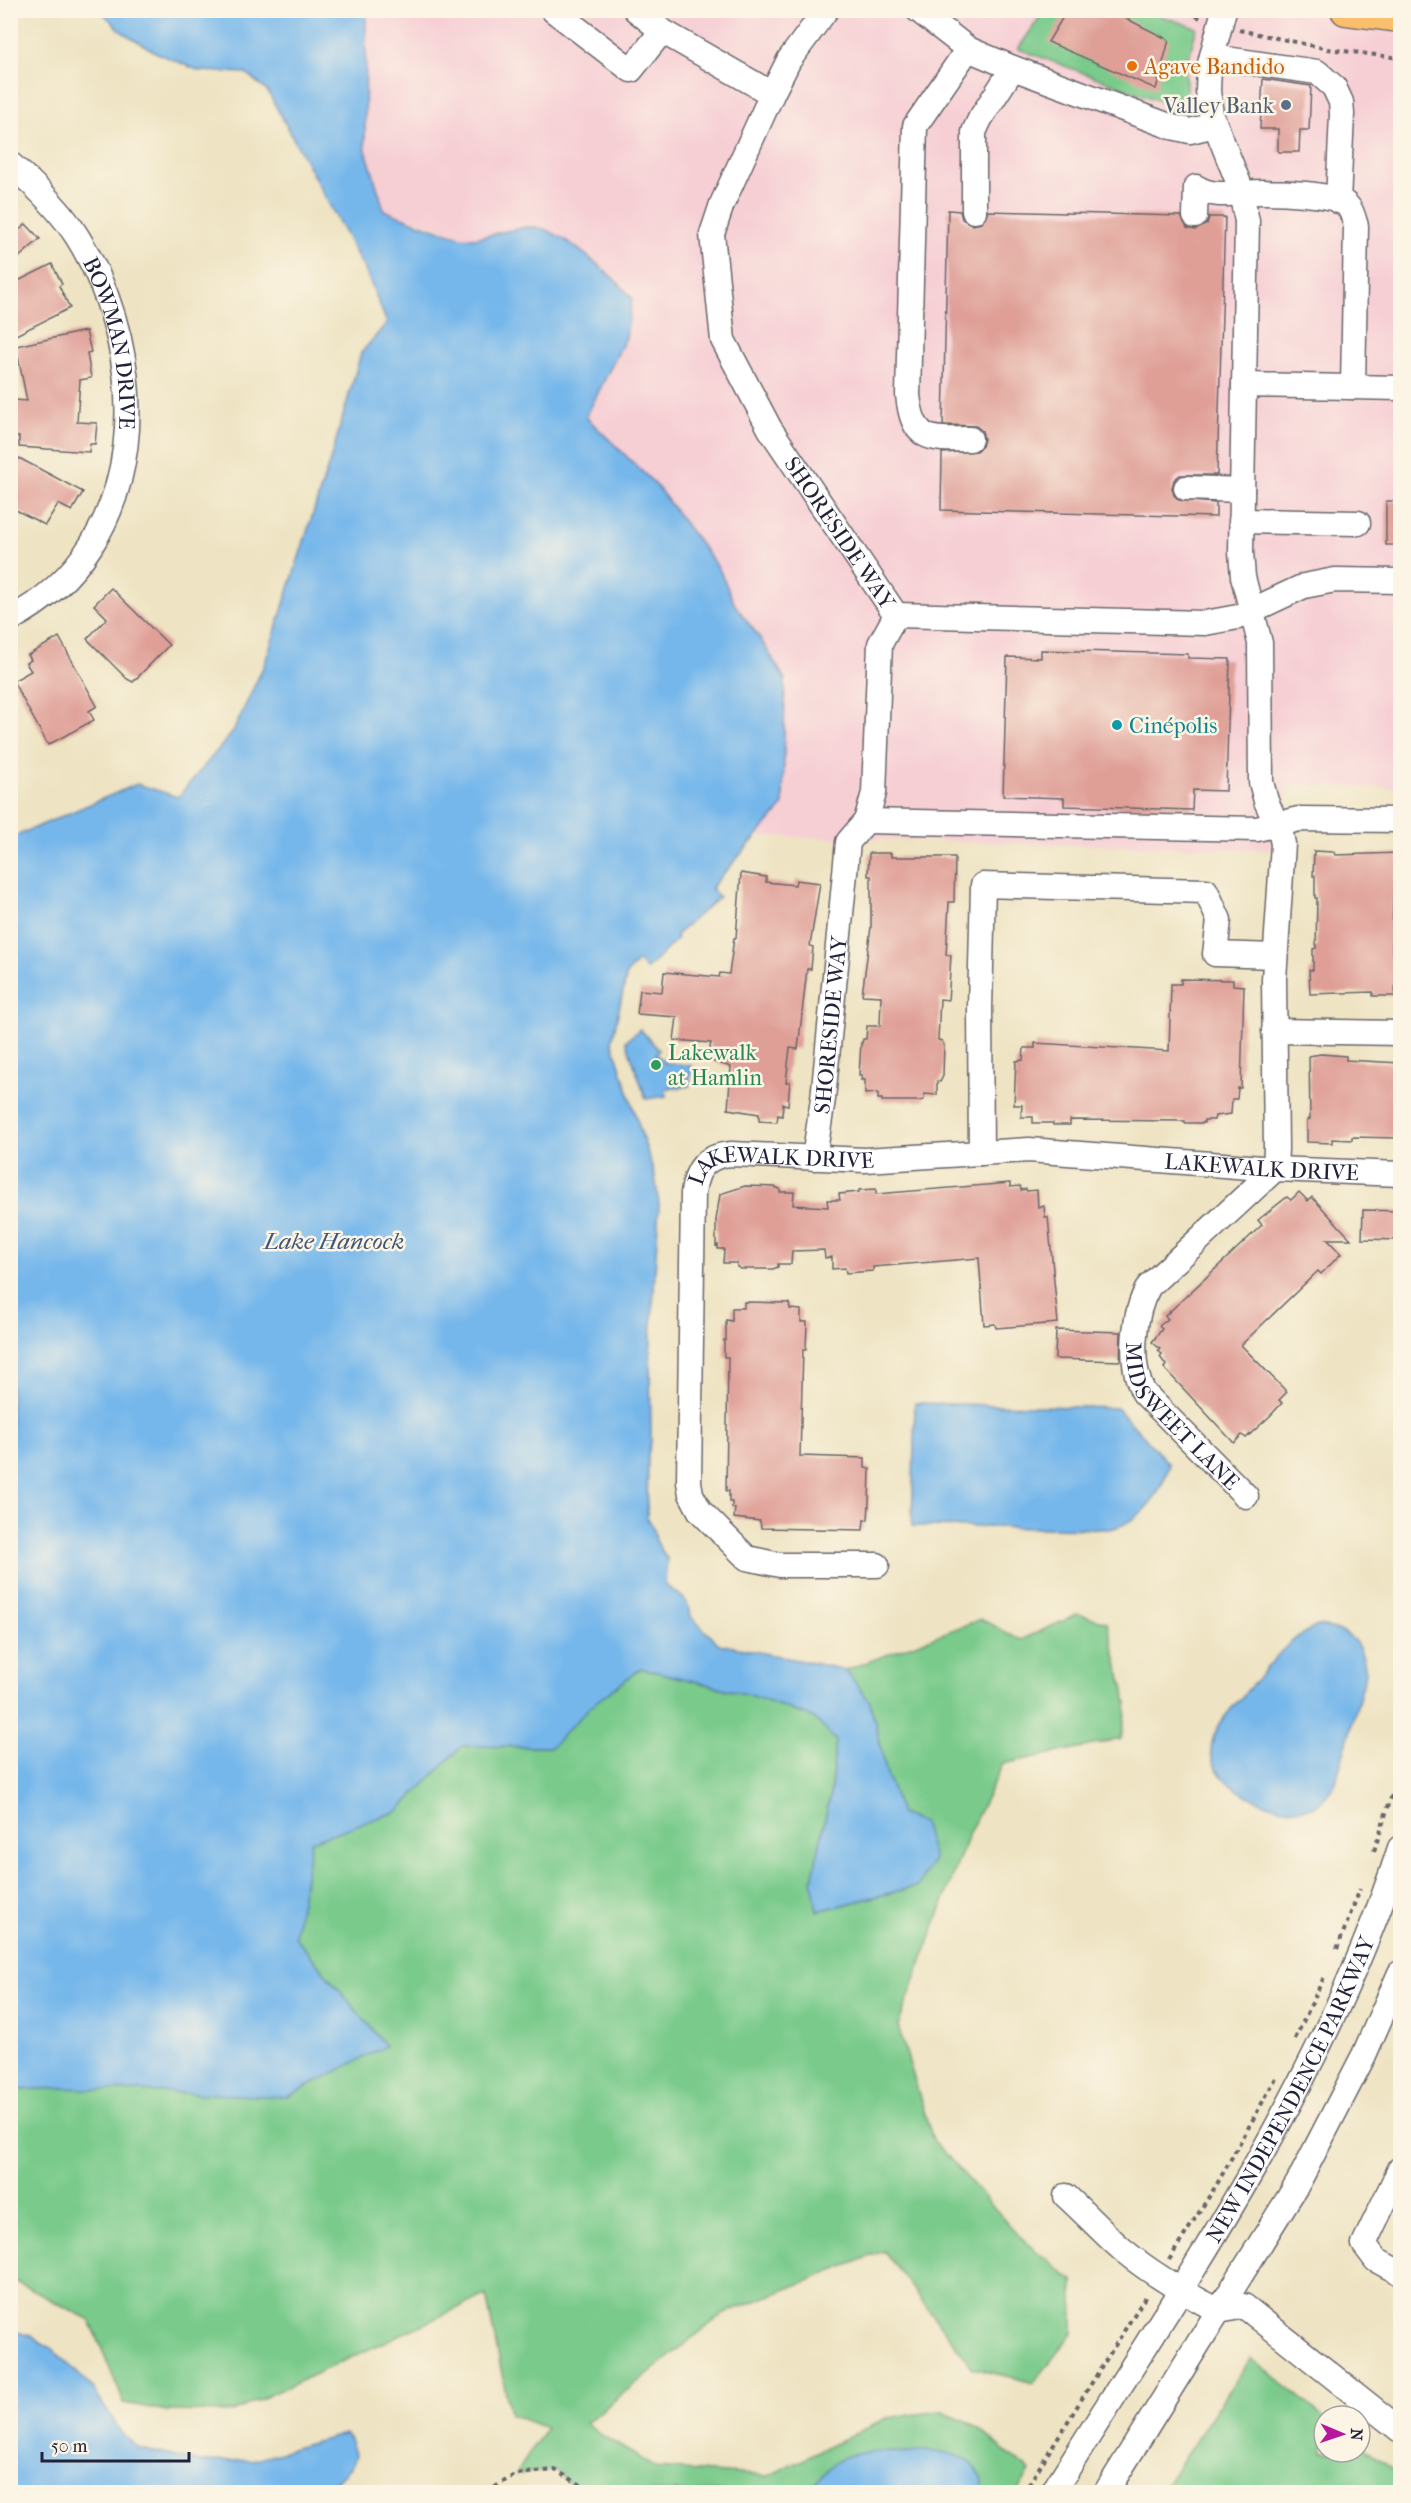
<svg xmlns="http://www.w3.org/2000/svg" width="1411" height="2503" viewBox="0 0 1411 2503" font-family="'IM FELL French Canon',serif">
	<style>
		.built { fill: #f6cfd5 }
		.green { fill: #79ca8b; stroke: #4e7663; stroke-width: 1.5 }
		.water { fill: #76b7eb; stroke: #4c6c93; stroke-width: 1.5 }
		.building { fill: #df9f97 }
		.lines { fill: none; stroke-linecap: round; stroke-linejoin: round }
		.minor-casing { stroke: #69666a; stroke-width: 27 }
		.major-casing { stroke: #69666a; stroke-width: 33 }
		.path { stroke: #69666a; stroke-width: 4; stroke-dasharray: 4.5 4.5; stroke-linecap: butt }
		.minor { stroke: #fff; stroke-width: 24 }
		.major { stroke: #f9bf6d; stroke-width: 30 }
		.food-dot { fill: #e8710a; stroke: #fcf5e5; stroke-width: 2 }
		.service-dot { fill: #5c6f8a; stroke: #fcf5e5; stroke-width: 2 }
		.culture-dot { fill: #0f9aa8; stroke: #fcf5e5; stroke-width: 2 }
		.leisure-dot { fill: #2e9e5b; stroke: #fcf5e5; stroke-width: 2 }
		.labels { text-anchor: middle; stroke-width: 5; stroke-linejoin: round; paint-order: stroke }
		.food-label { font-size: 22px; fill: #c56008; stroke: #fcf5e5; text-anchor: start }
		.service-label { font-size: 22px; fill: #4e5e75; stroke: #fcf5e5; text-anchor: end }
		.street-label { font-size: 22px; fill: #22223b; stroke: #fcf5e5 }
		.culture-label { font-size: 22px; fill: #0d838f; stroke: #fcf5e5; text-anchor: start }
		.leisure-label { font-size: 22px; fill: #27864d; stroke: #fcf5e5; text-anchor: start }
		.water-label { font-size: 24px; font-style: italic; fill: #3f5679; stroke: #fcf5e5 }
	</style>
	<rect width="100%" height="100%" fill="#fcf5e5"/>
	<filter id="ink" filterUnits="userSpaceOnUse"><feTurbulence type="fractalNoise" baseFrequency=".0167" numOctaves="2"/><feDisplacementMap in="SourceGraphic" scale="12" xChannelSelector="R" yChannelSelector="G"/><feConvolveMatrix kernelMatrix="1 2 1 2 8 2 1 2 1" color-interpolation-filters="sRGB"/></filter>
	<filter id="wash" filterUnits="userSpaceOnUse"><feTurbulence type="fractalNoise" baseFrequency=".008" numOctaves="4" result="noise"/><feDisplacementMap in="SourceGraphic" scale="24" xChannelSelector="R" yChannelSelector="G"/><feGaussianBlur stdDeviation="1.35" result="paint"/><feColorMatrix in="noise" values="0 0 0 0 0 0 0 0 0 0 0 0 0 0 0 0 0 1.4 0 .05"/><feComposite in="paint" operator="in"/></filter>
	<g filter="url(#wash)">
		<rect width="100%" height="100%" fill="#eee3c2"/>
		<!-- built -->
		<polygon class="built" points="366,11 1400,11 1400,788 1287,785 1285,850 756,836 783,806 783,751 759,637 735,605 719,569 656,485 586,417 626,337 533,227 471,239 384,210 365,147"/>
		<!-- green -->
		<g class="green">
			<polygon points="1044,11 1146,11 1197,28 1185,68 1188,117 1166,111 1168,104 1018,49"/>
			<polygon points="1078,1614 1107,1622 1127,1703 1121,1739 1003,1764 968,1835 898,2026 933,2140 1024,2241 1073,2280 1073,2332 1034,2383 973,2368 884,2251 723,2314 586,2423 606,2438 657,2468 768,2476 886,2418 940,2411 974,2425 1030,2471 1017,2492 579,2492 555,2470 516,2474 546,2428 510,2414 486,2295 233,2412 167,2411 124,2403 90,2320 11,2279 11,2094 16,2090 62,2088 385,2045 295,1937 311,1840 398,1811 462,1746 551,1747 592,1705 641,1668 750,1695 814,1718 836,1741 830,1797 812,1880 818,1911 915,1887 923,1823 901,1814 887,1775 870,1702 846,1670 981,1619 1021,1640"/>
			<polygon points="1251,2358 1324,2417 1324,2452 1360,2452 1360,2444 1400,2475 1400,2492 1161,2492"/>
		</g>
		<!-- water -->
		<g class="water">
			<path d="M 101,11 L 366,11 L 365,147 L 384,210 C 402,217 456,239 472,238 C 492,237 512,227 532,227 C 558,226 615,278 632,298 L 626,337 L 586,417 L 656,485 L 719,569 L 735,605 L 759,637 L 785,679 L 783,806 L 711,888 L 719,897 L 676,935 L 677,939 L 646,970 L 638,961 L 627,973 L 612,1041 L 655,1176 L 659,1204 L 650,1356 L 651,1443 L 648,1454 L 647,1518 L 653,1526 L 656,1541 L 667,1559 L 665,1584 C 679,1597 689,1596 691,1617 L 719,1644 L 846,1670 L 870,1702 L 887,1775 L 901,1814 L 923,1823 L 934,1859 L 918,1886 L 817,1911 L 812,1880 L 830,1797 L 836,1741 L 814,1718 L 750,1695 L 641,1668 L 592,1705 L 551,1747 L 462,1746 L 398,1811 L 311,1841 L 295,1937 L 386,2046 L 287,2097 L 62,2088 L 16,2090 L 11,2094 L 11,838 L 137,784 L 178,797 L 233,732 L 265,663 L 333,451 L 361,353 L 387,323 L 366,272 L 268,92 L 246,73 L 200,71 L 157,53 L 122,32 Z"/>
			<polygon points="640,1029 659,1050 656,1054 666,1063 692,1066 689,1086 666,1089 666,1096 646,1099 626,1041"/>
			<path d="M 915,1403 L 1117,1408 L 1169,1464 C 1163,1493 1140,1523 1109,1529 L 912,1526 Z"/>
			<path d="M 1318,1626 C 1350,1630 1362,1641 1366,1673 L 1336,1782 C 1330,1791 1324,1801 1315,1806 C 1283,1820 1202,1786 1212,1743 C 1217,1720 1239,1701 1254,1683 C 1274,1660 1289,1637 1318,1626 Z"/>
			<polygon points="10,2330 31,2336 51,2348 93,2388 122,2434 140,2449 200,2462 252,2460 345,2434 350,2439 356,2457 352,2465 325,2492 11,2492"/>
			<path d="M 925,2450 C 950,2451 987,2461 982,2492 L 809,2492 C 816,2483 824,2471 833,2464 C 859,2444 895,2457 925,2450 Z"/>
		</g>
		<g id="blocks">
			<!-- building -->
			<g class="building">
				<polygon points="1067,10 1109,10 1169,40 1156,89 1048,42"/>
				<polygon points="1263,79 1311,86 1309,130 1300,130 1299,152 1278,152 1278,129 1260,129"/>
				<polygon points="948,210 960,211 962,219 973,225 982,223 988,211 1181,216 1187,228 1195,230 1207,224 1209,217 1225,217 1217,475 1180,475 1174,480 1172,488 1174,495 1179,500 1216,503 1216,517 941,510 942,453 977,451 982,446 984,439 982,431 976,426 943,425"/>
				<polygon points="26,224 40,239 10,265 10,238"/>
				<polygon points="52,264 62,284 59,286 70,308 10,338 10,285"/>
				<polygon points="86,331 91,352 87,353 91,378 80,380 77,422 97,423 95,444 90,444 89,452 19,447 19,437 11,436 15,400 27,401 16,346"/>
				<polygon points="19,458 83,492 72,511 58,504 45,525 10,507 10,473"/>
				<rect x="1386" y="501" width="15" height="44"/>
				<polygon points="111,588 169,645 133,682 127,679 87,639 107,618 94,605"/>
				<polygon points="59,637 97,706 89,711 94,720 48,745 13,681 31,671 26,663 31,660 28,655"/>
				<polygon points="1041,650 1188,654 1188,658 1230,659 1226,791 1193,790 1192,810 1064,806 1064,798 1003,796 1007,657 1041,658"/>
				<polygon points="1314,851 1334,852 1335,855 1399,853 1399,898 1393,898 1392,951 1397,951 1395,996 1373,996 1373,992 1310,994 1309,970 1313,970 1313,949 1316,948 1317,898 1315,898 1315,876 1313,876"/>
				<polygon points="869,853 891,853 891,857 955,857 954,902 949,902 947,939 946,955 951,955 949,988 948,1000 940,999 938,1040 942,1041 944,1045 943,1076 940,1082 937,1081 937,1095 924,1094 924,1100 919,1101 882,1101 882,1099 878,1099 878,1093 865,1094 865,1080 861,1080 862,1075 859,1075 861,1043 862,1043 863,1039 866,1039 867,1026 880,1026 881,996 862,995 871,927 871,876 868,876"/>
				<polygon points="741,873 766,877 766,882 795,885 796,880 820,883 810,946 813,947 811,969 807,969 798,1049 790,1048 786,1082 790,1082 788,1105 783,1104 782,1116 778,1115 777,1122 759,1121 759,1114 728,1109 731,1067 712,1061 714,1054 709,1052 711,1043 674,1040 677,1017 637,1014 640,990 662,992 664,972 719,977 720,973 729,974 734,938 736,938"/>
				<polygon points="1181,979 1233,980 1233,985 1244,986 1241,1088 1238,1088 1237,1099 1232,1099 1231,1114 1215,1116 1214,1120 1204,1120 1204,1123 1185,1123 1185,1121 1070,1120 1070,1125 1053,1125 1053,1123 1033,1123 1033,1117 1021,1117 1022,1105 1014,1105 1016,1061 1023,1060 1024,1048 1035,1048 1035,1043 1169,1051 1171,984 1181,984"/>
				<polygon points="1321,1054 1346,1056 1346,1060 1401,1063 1399,1138 1352,1137 1352,1140 1332,1139 1332,1143 1307,1142 1307,1120 1310,1119 1309,1056"/>
				<polygon points="1010,1183 1010,1187 1020,1186 1021,1190 1026,1189 1027,1191 1037,1190 1038,1207 1044,1206 1045,1217 1048,1217 1058,1323 996,1328 995,1324 984,1325 979,1258 873,1267 873,1271 846,1273 845,1268 832,1269 832,1257 825,1258 824,1250 792,1251 791,1264 778,1264 778,1267 773,1269 741,1269 737,1267 737,1263 723,1263 724,1249 718,1249 718,1245 716,1246 716,1220 720,1194 745,1186 775,1187 780,1189 780,1192 794,1192 793,1205 828,1207 827,1200 840,1200 839,1194 859,1192 859,1190 876,1189 876,1194"/>
				<polygon points="1299,1192 1308,1201 1312,1197 1351,1239 1327,1239 1341,1254 1321,1274 1318,1271 1241,1345 1287,1392 1279,1400 1282,1403 1270,1416 1246,1438 1242,1435 1234,1443 1164,1368 1166,1365 1160,1357 1162,1354 1158,1351 1160,1349 1152,1342 1162,1329 1159,1326 1168,1319 1165,1316 1262,1225 1258,1220 1287,1197 1291,1200"/>
				<polygon points="1363,1210 1401,1211 1401,1240 1362,1239"/>
				<polygon points="744,1302 789,1303 790,1309 801,1310 801,1322 807,1322 806,1350 803,1350 800,1456 865,1458 865,1468 870,1469 869,1503 868,1520 864,1520 863,1530 761,1528 760,1521 734,1518 735,1508 732,1508 732,1502 729,1502 729,1491 726,1491 728,1357 724,1357 724,1340 726,1340 726,1320 732,1321 732,1308 744,1308"/>
				<polygon points="1056,1330 1121,1332 1120,1361 1055,1359"/>
			</g>
		</g>
	</g>
	<g filter="url(#ink)">
		<use href="#blocks" fill-opacity="0" stroke="#69666a" stroke-width="1.5"/>
		<g class="lines">
			<defs>
				<g id="minor">
					<polyline points="553,10 631,70 662,31 772,94"/>
					<polyline points="636,10 662,31"/>
					<path id="s1" d="M 826,10 L 789,60 L 772,94 L 722,204 L 712,234 L 723,340 L 770,429 L 896,615"/>
					<polyline points="918,10 968,49 1013,68 1172,127 1190,131 1215,125"/>
					<path id="s2" d="M 1224,10 L 1209,67 L 1208,91 L 1211,114 L 1239,184 L 1247,221 L 1241,552 L 1243,577 L 1260,643 L 1261,782 L 1266,801 L 1281,834 L 1283,844 L 1274,979 L 1276,1148 L 1275,1169 L 1149,1286 C 1133,1313 1128,1365 1144,1393 L 1246,1496"/>
					<path d="M 968,49 L 915,126 L 908,395 C 913,442 930,440 970,439"/>
					<polyline points="1212,57 1317,72 1334,87 1341,102 1342,114 1338,201"/>
					<path id="s3" d="M 10,164 C 36,186 60,209 78,238 C 153,360 152,545 10,619"/>
					<polyline points="974,211 974,132 980,119 1013,68"/>
					<path d="M 1195,216 L 1196,187 C 1216,200 1243,191 1265,192 C 1283,192 1329,194 1343,202 C 1352,208 1353,217 1356,226 L 1353,387"/>
					<polyline points="1244,385 1400,388"/>
					<polyline points="1186,488 1242,490"/>
					<polyline points="1241,521 1358,523"/>
					<polyline points="896,615 1205,623 1238,617 1304,586 1335,580 1400,581"/>
					<polyline points="866,821 1257,829 1299,819 1400,820"/>
					<polyline points="1274,1031 1400,1033"/>
					<polyline points="981,1153 980,1008 983,885 1206,891 1219,920 1215,954 1275,956"/>
					<path id="s4" d="M 814,1158 L 823,1099 L 848,842 L 866,821 L 874,793 L 880,644 L 896,615"/>
					<path id="s5" d="M 877,1565 L 780,1565 L 747,1558 L 700,1511 L 691,1494 L 689,1482 L 693,1193 C 696,1168 706,1156 731,1154 L 865,1160 L 1029,1150 L 1275,1169 L 1400,1174"/>
					<polyline points="1400,2169 1364,2244 1376,2260 1400,2273"/>
					<path d="M 1066,2196 C 1086,2214 1104,2234 1124,2251 C 1153,2275 1186,2294 1219,2311 L 1244,2306 L 1400,2430"/>
					<path id="s6" d="M 1053,2492 C 1182,2286 1325,2081 1400,1848"/>
					<polyline points="1106,2492 1298,2183 1364,2055 1400,1973"/>
				</g>
				<polyline id="major" points="1346,10 1400,17"/>
			</defs>
			<!-- minor casing -->
			<use href="#minor" class="minor-casing"/>
			<!-- major casing -->
			<use href="#major" class="major-casing"/>
			<!-- path -->
			<g class="path">
				<polyline points="1179,10 1201,18"/>
				<polyline points="1239,30 1328,49 1400,58"/>
				<polyline points="1374,1851 1400,1769"/>
				<polyline points="1337,1949 1360,1889"/>
				<polyline points="1295,2039 1325,1975"/>
				<polyline points="1169,2260 1217,2184 1276,2078"/>
				<polyline points="487,2492 516,2474 555,2470 585,2487 586,2492"/>
				<polyline points="1024,2492 1147,2294"/>
			</g>
			<!-- minor -->
			<use href="#minor" class="minor"/>
			<!-- major -->
			<use href="#major" class="major"/>
		</g>
	</g>
	<!-- markers -->
	<circle class="food-dot" cx="1132" cy="66" r="6"/>
	<circle class="service-dot" cx="1286" cy="105" r="6"/>
	<circle class="culture-dot" cx="1117" cy="725" r="6"/>
	<circle class="leisure-dot" cx="656" cy="1065" r="6"/>
	<g class="labels">
		<!-- food labels -->
		<g class="food-label">
			<text x="1144" y="74">Agave Bandido</text>
		</g>
		<!-- service labels -->
		<g class="service-label">
			<text x="1274" y="113">Valley Bank</text>
		</g>
		<!-- street labels -->
		<g class="street-label">
			<text dy="8" stroke="none"><textPath href="#s3" startOffset="213">BOWMAN DRIVE</textPath></text>
			<text dy="8" stroke="none"><textPath href="#s1" startOffset="585">SHORESIDE WAY</textPath></text>
			<text dy="8" stroke="none"><textPath href="#s4" startOffset="134">SHORESIDE WAY</textPath></text>
			<text dy="8" stroke="none"><textPath href="#s5" startOffset="1110">LAKEWALK DRIVE</textPath></text>
			<text dy="8" stroke="none"><textPath href="#s5" startOffset="624">LAKEWALK DRIVE</textPath></text>
			<text dy="8" stroke="none"><textPath href="#s2" startOffset="1496">MIDSWEET LANE</textPath></text>
			<text dy="8" stroke="none"><textPath href="#s6" startOffset="468">NEW INDEPENDENCE PARKWAY</textPath></text>
		</g>
		<!-- culture labels -->
		<g class="culture-label">
			<text x="1129" y="733">Cinépolis</text>
		</g>
		<!-- leisure labels -->
		<g class="leisure-label">
			<text x="668" y="1060">Lakewalk<tspan x="668" dy="25">at Hamlin</tspan></text>
		</g>
		<!-- water labels -->
		<g class="water-label">
			<text x="334" y="1249">Lake Hancock</text>
		</g>
	</g>
	<!-- margin -->
	<rect width="1411" height="2503" fill="none" stroke="#fcf5e5" stroke-width="36"/>
	<!-- north arrow -->
	<g transform="translate(1342 2434) rotate(92)"><circle r="28" fill="#fcf5e5" stroke="#a5a1a1" stroke-width="1.5"/>
	<path d="M0-4.5L10 22L0 15L-10 22Z" fill="#b5179e"/>
	<text y="-9" font-size="16" font-weight="bold" text-anchor="middle" fill="#22223b">N</text>
	</g>
	<!-- scale -->
	<path d="M42 2452v9h147v-9" fill="none" stroke="#22223b" stroke-width="3"/>
	<text x="51" y="2452" font-size="18" fill="#22223b" stroke="#fcf5e5" stroke-width="4.5" paint-order="stroke">50 m</text>
</svg>
